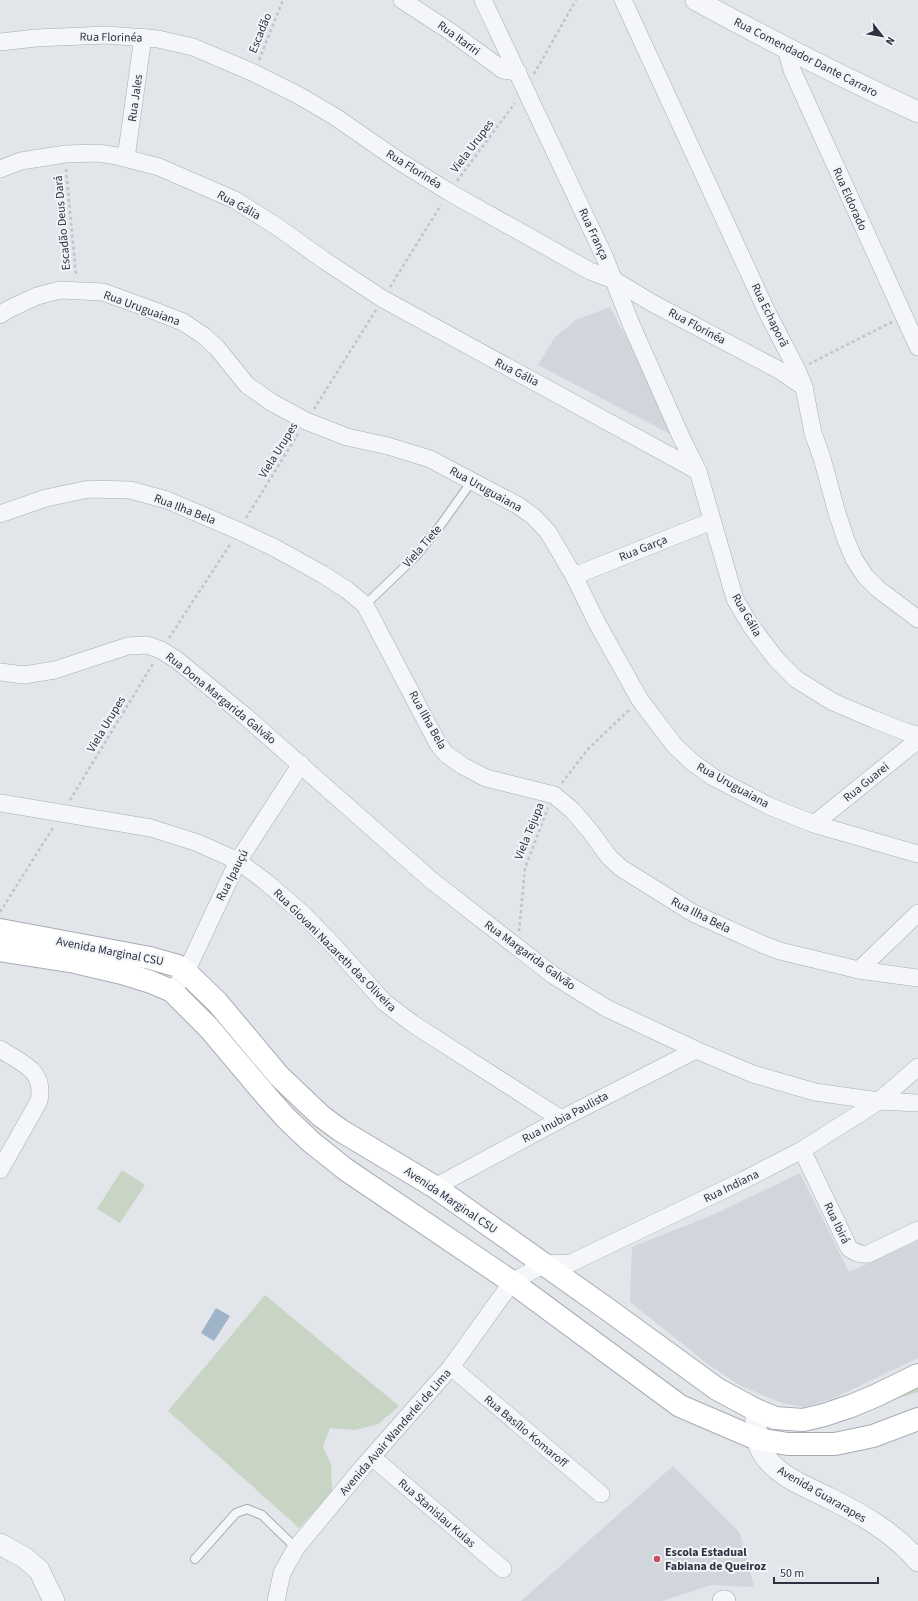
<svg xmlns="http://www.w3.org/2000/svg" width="918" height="1601" viewBox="0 0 918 1601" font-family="'Source Sans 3',sans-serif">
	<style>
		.built { fill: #d1d5dc }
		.green { fill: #c8d4c4 }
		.water { fill: #9fb3c9 }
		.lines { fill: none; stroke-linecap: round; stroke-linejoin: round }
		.service-casing { stroke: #a7acb4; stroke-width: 10 }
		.minor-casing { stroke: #a7acb4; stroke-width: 18 }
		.tertiary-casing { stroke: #a7acb4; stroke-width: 22 }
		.secondary-casing { stroke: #a7acb4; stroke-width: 24 }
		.path { stroke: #c0c3c9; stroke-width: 2.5; stroke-dasharray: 3 3; stroke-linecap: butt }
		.service { stroke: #f5f6f9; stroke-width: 8 }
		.minor { stroke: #f5f6f9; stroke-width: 17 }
		.tertiary { stroke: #f5f6f9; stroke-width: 21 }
		.secondary { stroke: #fff; stroke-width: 22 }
		.poi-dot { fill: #cb4c5e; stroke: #f2f4f8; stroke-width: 1.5 }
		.labels { text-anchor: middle; stroke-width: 4; stroke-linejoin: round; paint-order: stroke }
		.street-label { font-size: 12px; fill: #2b3342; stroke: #f2f4f8 }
		.poi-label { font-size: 12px; font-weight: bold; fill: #2b3342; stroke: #f2f4f8; text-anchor: start }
	</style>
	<rect width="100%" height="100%" fill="#e2e5ea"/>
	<!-- built -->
	<g class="built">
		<polygon points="610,307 662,405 674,436 538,365 555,337 576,320"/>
		<polygon points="800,1173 849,1272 918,1241 918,1358 834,1398 804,1407 782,1403 741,1386 708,1364 630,1302 632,1247 715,1214"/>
		<polygon points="673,1466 740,1533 754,1587 711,1585 662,1601 521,1601"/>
	</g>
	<!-- green -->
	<g class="green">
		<polygon points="122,1170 145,1185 120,1223 97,1209"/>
		<polygon points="265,1295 399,1406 378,1424 355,1430 330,1428 323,1447 331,1464 332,1492 299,1528 168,1411"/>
		<polygon points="918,1387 918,1392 877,1405"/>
	</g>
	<!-- water -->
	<polygon class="water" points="216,1308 230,1316 214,1341 201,1333"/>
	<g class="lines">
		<defs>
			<g id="service">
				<polyline points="365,605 415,557 440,526 472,481"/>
				<polyline points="195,1559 236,1513 247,1509 262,1515 296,1548"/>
			</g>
			<g id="minor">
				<polyline points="402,0 451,32 503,70 518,72"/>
				<polyline points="483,0 605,258 631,324 682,439 698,471 735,599 751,626 776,659 796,679 833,702 873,719 906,732 918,735"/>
				<polyline points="623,0 767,312 797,370 804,387 813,433 822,458 837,513 846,540 854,559 865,576 878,589 918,619"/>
				<polyline points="0,42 36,38 107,35 158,39 193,47 254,73 298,95 334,116 399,161 449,192 590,271 614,280 652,303 779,370 804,387"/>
				<polyline points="786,49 792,70 918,347"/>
				<polyline points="126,158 143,37"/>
				<polyline points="0,169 21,161 65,154 98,153 117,156 159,167 235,200 279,228 325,261 383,299 698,471"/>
				<polyline points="0,315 9,309 37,296 60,290 103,292 147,308 183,322 204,336 217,348 247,385 271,402 306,421 347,437 388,446 430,459 519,506 534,517 548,532 574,576 597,623 640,700 675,746 692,762 713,777 769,806 814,824 918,854"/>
				<polyline points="0,514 46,498 89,489 130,490 167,500 239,531 275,548 322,574 347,590 365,605 438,744 446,754 463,766 486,778 554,795 573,811 590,831 609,857 621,868 693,913 764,945 780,951 859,970 918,978"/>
				<polyline points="574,576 712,521"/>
				<polyline points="0,672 24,675 55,670 128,646 147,645 161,650 177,660 245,716 431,880 553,975 606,1008 696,1050 753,1074 815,1092 879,1101 918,1103"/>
				<polyline points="0,803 151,828 198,843 238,861 266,882 302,913 334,946 384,1002 413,1024 561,1119"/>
				<polyline points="814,824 918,740"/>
				<polyline points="859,970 918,913"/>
				<polyline points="172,991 186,972 238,861 301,764"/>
				<path d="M 0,1049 C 23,1064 45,1070 39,1101 L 0,1170"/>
				<path d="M 802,1150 L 849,1248 C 855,1253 860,1255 868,1254 L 918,1230"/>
				<polyline points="435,1187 561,1119 696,1050"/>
				<polyline points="451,1367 601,1494"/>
				<polyline points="372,1457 503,1569"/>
				<polyline points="276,1601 282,1573 296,1548 363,1467 451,1367 512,1282 544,1264 571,1263 744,1180 802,1150 879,1101 918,1067"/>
			</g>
			<g id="tertiary">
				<path d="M 696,0 C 769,40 842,77 918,112"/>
				<path d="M 756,1410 C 756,1424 755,1439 762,1452 C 776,1476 805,1486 829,1498 C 861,1514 895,1533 918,1561"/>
				<polyline points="0,1544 25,1558 39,1570 54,1601"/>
				<polyline points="723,1601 725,1601"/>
			</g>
			<g id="secondary">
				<polyline points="0,930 150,958 178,966 186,972 217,1002 279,1076 321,1116 340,1130 435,1187 610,1311 717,1389 756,1410 775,1418 803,1420 824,1415 851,1406 875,1396 918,1375"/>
				<polyline points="0,950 75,962 122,973 151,982 172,991 209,1028 269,1099 286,1118 310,1141 345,1169 512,1282 680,1406 757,1439 788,1444 835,1444 873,1436 918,1419"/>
			</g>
		</defs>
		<!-- service casing -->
		<use href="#service" class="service-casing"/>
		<!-- minor casing -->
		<use href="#minor" class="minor-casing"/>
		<!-- tertiary casing -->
		<use href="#tertiary" class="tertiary-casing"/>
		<!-- secondary casing -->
		<use href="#secondary" class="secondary-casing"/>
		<!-- path -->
		<g class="path">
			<polyline points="259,60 283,0"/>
			<polyline points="534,74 576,0"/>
			<polyline points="66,169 76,275"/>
			<polyline points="457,181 515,103"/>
			<polyline points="390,287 441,205"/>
			<polyline points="809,364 892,322"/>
			<polyline points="314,409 376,310"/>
			<polyline points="246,518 298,434"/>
			<polyline points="169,638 231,543"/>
			<polyline points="562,783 588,749 629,710"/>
			<polyline points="70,800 154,662"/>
			<polyline points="0,912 54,826"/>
			<polyline points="519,931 525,868 548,808"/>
		</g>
		<!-- service -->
		<use href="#service" class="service"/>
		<!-- minor -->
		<use href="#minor" class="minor"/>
		<!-- tertiary -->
		<use href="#tertiary" class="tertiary"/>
		<!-- secondary -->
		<use href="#secondary" class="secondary"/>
	</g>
	<!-- markers -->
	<circle class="poi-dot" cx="657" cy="1559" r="4"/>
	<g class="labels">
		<!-- street labels -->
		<g class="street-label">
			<text transform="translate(260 33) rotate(-68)" y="4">Escadão</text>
			<text transform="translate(111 37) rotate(1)" y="4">Rua Florinéa</text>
			<text transform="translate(459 38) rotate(36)" y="4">Rua Itariri</text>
			<text transform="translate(806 57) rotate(27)" y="4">Rua Comendador Dante Carraro</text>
			<text transform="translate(135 98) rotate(-82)" y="4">Rua Jales</text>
			<text transform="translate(472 146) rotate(-53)" y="4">Viela Urupes</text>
			<text transform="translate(414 169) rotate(32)" y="4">Rua Florinéa</text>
			<text transform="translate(850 199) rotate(66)" y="4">Rua Eldorado</text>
			<text transform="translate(239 205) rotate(29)" y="4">Rua Gália</text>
			<text transform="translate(62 223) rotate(-95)" y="4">Escadão Deus Dará</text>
			<text transform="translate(594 234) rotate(65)" y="4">Rua França</text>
			<text transform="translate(142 308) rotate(20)" y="4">Rua Uruguaiana</text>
			<text transform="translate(770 315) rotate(64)" y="4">Rua Echaporã</text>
			<text transform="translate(697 326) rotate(28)" y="4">Rua Florinéa</text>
			<text transform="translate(517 372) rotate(27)" y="4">Rua Gália</text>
			<text transform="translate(278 450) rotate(-58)" y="4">Viela Urupes</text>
			<text transform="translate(486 489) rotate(29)" y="4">Rua Uruguaiana</text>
			<text transform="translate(185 509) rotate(21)" y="4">Rua Ilha Bela</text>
			<text transform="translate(422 546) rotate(-49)" y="4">Viela Tiete</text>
			<text transform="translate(643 548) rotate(-22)" y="4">Rua Garça</text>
			<text transform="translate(747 615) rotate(60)" y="4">Rua Gália</text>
			<text transform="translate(221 698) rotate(39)" y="4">Rua Dona Margarida Galvão</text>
			<text transform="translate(428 720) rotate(61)" y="4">Rua Ilha Bela</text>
			<text transform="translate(106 724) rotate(-59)" y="4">Viela Urupes</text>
			<text transform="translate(866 782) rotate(-39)" y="4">Rua Guarei</text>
			<text transform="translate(733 785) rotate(29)" y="4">Rua Uruguaiana</text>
			<text transform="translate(529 831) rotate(-68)" y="4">Viela Tejupa</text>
			<text transform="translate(232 875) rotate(-63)" y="4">Rua Ipauçú</text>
			<text transform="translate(701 915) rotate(27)" y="4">Rua Ilha Bela</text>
			<text transform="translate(335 950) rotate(45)" y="4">Rua Giovani Nazareth das Oliveira</text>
			<text transform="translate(110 951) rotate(11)" y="4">Avenida Marginal CSU</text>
			<text transform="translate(530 955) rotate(36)" y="4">Rua Margarida Galvão</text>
			<text transform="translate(565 1117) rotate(-28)" y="4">Rua Inubia Paulista</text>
			<text transform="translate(731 1186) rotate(-26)" y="4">Rua Indiana</text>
			<text transform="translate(451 1200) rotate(34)" y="4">Avenida Marginal CSU</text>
			<text transform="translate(837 1223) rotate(64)" y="4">Rua Ibirá</text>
			<text transform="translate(526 1431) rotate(40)" y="4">Rua Basílio Komaroff</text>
			<text transform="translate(395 1432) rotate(-49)" y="4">Avenida Avair Wanderlei de Lima</text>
			<text transform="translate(822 1494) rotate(30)" y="4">Avenida Guararapes</text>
			<text transform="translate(437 1513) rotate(41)" y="4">Rua Stanislau Kulas</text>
		</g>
		<!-- poi labels -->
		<g class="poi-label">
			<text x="665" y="1556">Escola Estadual<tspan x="665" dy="14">Fabiana de Queiroz</tspan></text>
		</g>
	</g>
	<!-- north arrow -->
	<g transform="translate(882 36) rotate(121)" stroke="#f2f4f8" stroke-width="3" paint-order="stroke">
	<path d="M0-3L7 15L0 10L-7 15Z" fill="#2b3342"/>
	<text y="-6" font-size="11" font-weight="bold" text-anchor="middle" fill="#2b3342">N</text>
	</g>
	<!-- scale -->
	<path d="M774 1577v6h104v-6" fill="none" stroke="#2b3342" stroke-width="2"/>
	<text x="780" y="1577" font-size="12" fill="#2b3342" stroke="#f2f4f8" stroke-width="3" paint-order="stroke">50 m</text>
</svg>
